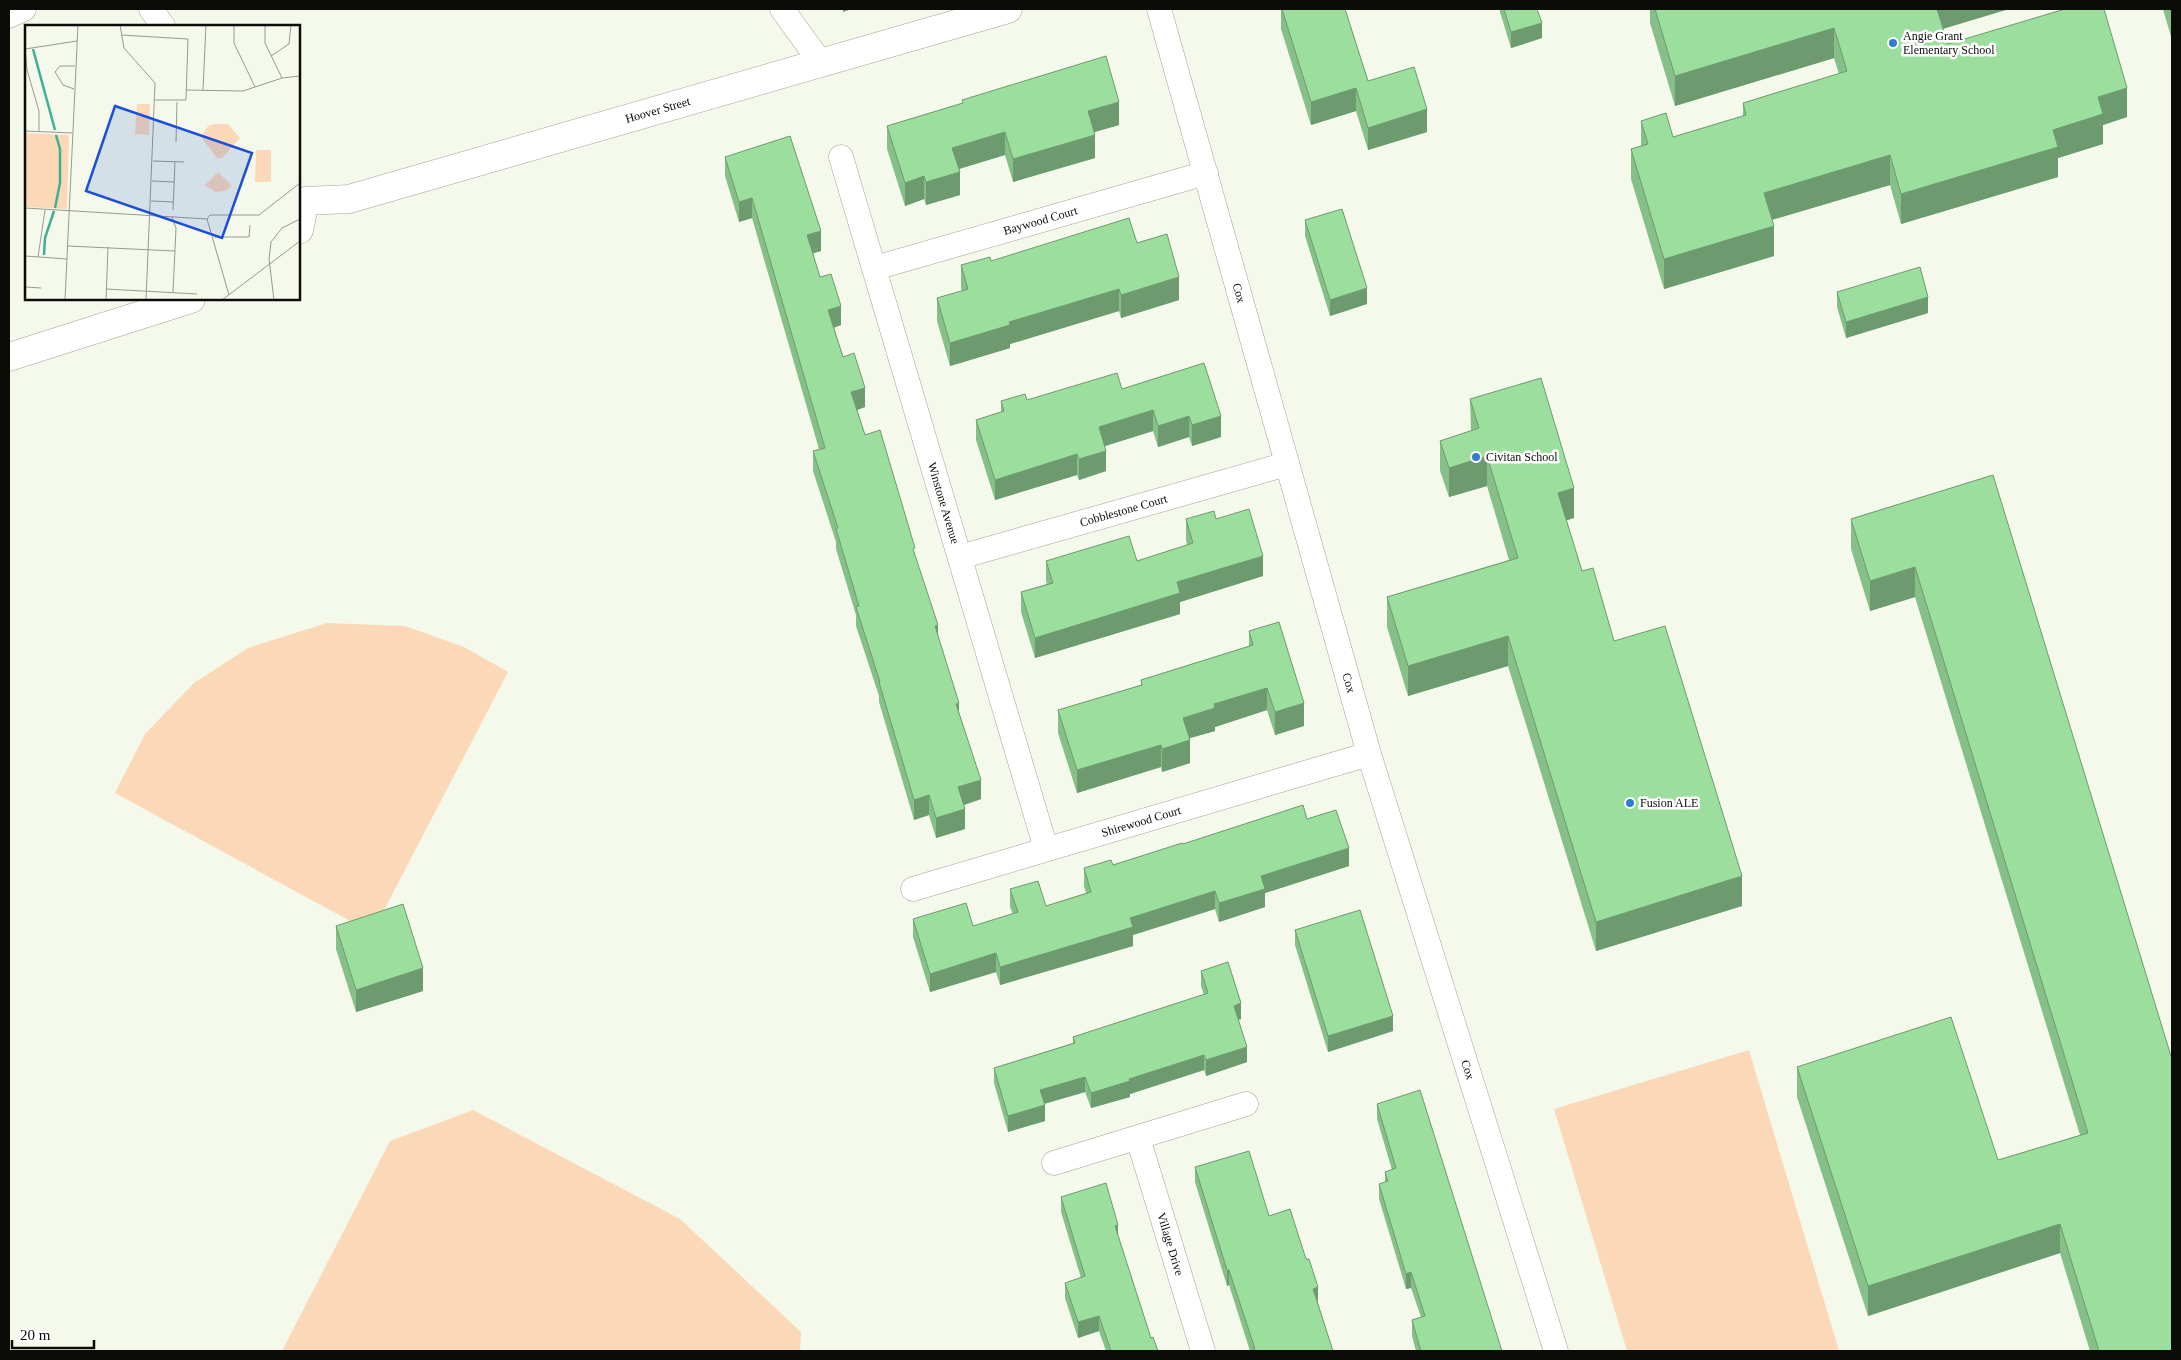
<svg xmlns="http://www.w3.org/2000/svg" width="2181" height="1360" viewBox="0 0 2181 1360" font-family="Georgia,serif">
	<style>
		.green { fill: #fbd8b7 }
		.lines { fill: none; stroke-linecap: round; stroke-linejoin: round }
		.minor-casing { stroke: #a0a398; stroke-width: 25 }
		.tertiary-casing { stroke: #a0a398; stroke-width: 29 }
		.minor { stroke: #fff; stroke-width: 24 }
		.tertiary { stroke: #fff; stroke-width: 28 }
		.wall { fill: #86bf88 }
		.shaded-wall { fill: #6d9b6f }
		.building { fill: #9cde9e; stroke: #6d9b6f }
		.poi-dot { fill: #2f7ecd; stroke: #fff; stroke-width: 2 }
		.labels { text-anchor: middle; stroke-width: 5; stroke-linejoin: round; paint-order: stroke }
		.poi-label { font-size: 12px; fill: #0b0c08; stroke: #fff; text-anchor: start }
		.street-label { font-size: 12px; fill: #0b0c08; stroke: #fff }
		.inset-river { fill: none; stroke: #41af92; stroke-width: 2.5 }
		.inset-road { fill: none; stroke: #979a91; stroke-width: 1 }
		.view { fill: #1d4ed8; fill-opacity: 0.15; stroke: #1d4ed8; stroke-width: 2.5 }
		.inset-edge { fill: none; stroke: #0b0c08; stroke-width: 2.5 }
	</style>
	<rect width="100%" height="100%" fill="#f5f9ec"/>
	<!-- green -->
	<g class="green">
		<polygon points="327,623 405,626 464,647 508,672 383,912 352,922 115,793 145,734 194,683 248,648"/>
		<polygon points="1749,1050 1839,1351 1627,1351 1554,1109"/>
		<polygon points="473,1110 680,1219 801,1332 800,1351 282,1351 390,1141"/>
	</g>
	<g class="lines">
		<defs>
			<g id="minor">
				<polyline points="151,9 163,26"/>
				<polyline points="782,9 821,63"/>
				<path id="s1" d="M 1159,9 L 1369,754 L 1556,1351"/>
				<polyline points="9,16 24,9"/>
				<path id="s2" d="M 841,157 L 1046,849"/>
				<path id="s3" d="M 875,268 L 1206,173"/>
				<path id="s4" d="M 960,557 L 1287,464"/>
				<path id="s5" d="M 913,889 L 1369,754"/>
				<path id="s6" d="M 1138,1138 L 1203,1351"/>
				<polyline points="1054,1163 1246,1104"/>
			</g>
			<g id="tertiary">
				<path id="s7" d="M 299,230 L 305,201 L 349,199 L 1008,9"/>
				<polyline points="9,357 191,299"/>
			</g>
		</defs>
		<!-- minor casing -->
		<use href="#minor" class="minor-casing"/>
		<!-- tertiary casing -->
		<use href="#tertiary" class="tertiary-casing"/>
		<!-- minor -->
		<use href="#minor" class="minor"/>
		<!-- tertiary -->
		<use href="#tertiary" class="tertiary"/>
	</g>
	<!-- wall -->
	<g class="wall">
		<polygon points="1281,9 1345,9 1368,81 1427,132 1368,150 1356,111 1311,125 1281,29"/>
		<polygon points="1500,9 1537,9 1542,38 1511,48 1500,12"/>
		<polygon points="1650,9 2009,9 1943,29 1948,44 2127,117 2103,125 2103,144 2058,158 2058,177 1901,224 1890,185 1772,220 1774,256 1664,289 1631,179 1631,149 1641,146 1641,121 1673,137 1743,116 1743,103 1839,74 1834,58 1675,106 1650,23"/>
		<polygon points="2163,9 2172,9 2172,40"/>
		<polygon points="962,100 1119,125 1094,132 1095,158 1013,182 1005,155 959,169 960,195 926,205 924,199 905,206 887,149 887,126 962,103"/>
		<polygon points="725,157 821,251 813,253 820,277 841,325 834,328 843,357 865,407 857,410 865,435 915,556 959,712 981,799 964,805 965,829 936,838 929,815 914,820 879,702 879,696 856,626 856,615 836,549 836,542 813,471 813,451 819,449 752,218 739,222 725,176"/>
		<polygon points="1305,220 1367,304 1330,316 1305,236"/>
		<polygon points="1137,243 1179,300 1121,318 1119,311 1010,344 1010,348 950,366 937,321 937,298 962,291 961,288 961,265"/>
		<polygon points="1837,292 1928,313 1846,338 1837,307"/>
		<polygon points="1204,363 1221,437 1192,446 1189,437 1158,447 1153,431 1104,446 1106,471 1079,480 1077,475 995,500 976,440 976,420 1001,412 1001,401 1027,400 1122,389"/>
		<polygon points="1470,399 1574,518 1566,520 1582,571 1614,641 1742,906 1596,951 1508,666 1408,696 1387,627 1387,597 1509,560 1487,486 1449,497 1440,471 1440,441 1471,431"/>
		<polygon points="1993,475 2172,1351 2090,1351 2060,1253 1868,1316 1797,1097 1797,1067 1998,1160 2080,1135 1915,597 1870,611 1851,549 1851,519"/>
		<polygon points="1186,519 1216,519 1263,576 1180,602 1180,614 1035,658 1021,612 1021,592 1047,584 1046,581 1046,561 1137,561 1187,545 1186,540"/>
		<polygon points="1249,631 1304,726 1275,735 1267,710 1215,727 1215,731 1190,738 1190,763 1162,772 1161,767 1077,793 1058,733 1058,710 1141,685 1141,680 1249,646"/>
		<polygon points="1307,819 1349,866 1265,893 1265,907 1219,922 1215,909 1133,935 1133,946 1000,985 996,972 930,992 913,937 913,919 973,926 1013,914 1010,907 1010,889 1046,906 1086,893 1084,886 1084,868 1113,865 1183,844"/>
		<polygon points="336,926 423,991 356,1012 336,949"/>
		<polygon points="1295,930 1393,1031 1328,1052 1295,945"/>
		<polygon points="1201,971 1241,1019 1238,1020 1247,1062 1206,1076 1204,1070 1130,1094 1130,1097 1091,1108 1085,1092 1044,1104 1045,1121 1008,1132 994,1083 994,1068 1073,1043 1073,1037 1204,995 1201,986"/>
		<polygon points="1377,1104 1502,1351 1416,1351 1412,1336 1412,1320 1421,1317 1411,1288 1406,1289 1379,1199 1379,1184 1385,1182 1385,1172 1392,1170 1377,1119"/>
		<polygon points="1195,1167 1269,1216 1318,1303 1333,1351 1250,1351 1229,1285 1227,1286 1195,1182"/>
		<polygon points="1061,1197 1118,1236 1151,1338 1158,1351 1106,1351 1099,1331 1078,1338 1065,1298 1065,1283 1081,1278 1061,1212"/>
	</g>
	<!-- shaded-wall -->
	<g class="shaded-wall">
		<polygon points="843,9 852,9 843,12"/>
		<polygon points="1935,9 2009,9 1935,31"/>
		<polygon points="1542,23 1542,38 1511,48 1511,32"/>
		<polygon points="1834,28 1834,58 1675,106 1675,76"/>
		<polygon points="1356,88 1356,111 1311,125 1311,102"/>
		<polygon points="2127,88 2127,117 2103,125 2103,144 2058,158 2058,177 1901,224 1901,194 2053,130 2098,97"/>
		<polygon points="1119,102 1119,125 1088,134 1088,111"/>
		<polygon points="1427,109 1427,132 1368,150 1368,128"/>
		<polygon points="1005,132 1005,155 952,171 952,148"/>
		<polygon points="1095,135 1095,158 1013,182 1013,159"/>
		<polygon points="1890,155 1890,185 1764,222 1764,193"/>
		<polygon points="960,172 960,195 926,205 926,182"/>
		<polygon points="924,176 924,199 905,206 905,183"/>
		<polygon points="752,198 752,218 739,222 739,202"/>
		<polygon points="1774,226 1774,256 1664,289 1664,259"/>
		<polygon points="821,231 821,251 807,255 807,235"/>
		<polygon points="1179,277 1179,300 1121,318 1121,295"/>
		<polygon points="1367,288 1367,304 1330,316 1330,300"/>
		<polygon points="1119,289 1119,311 1010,344 1010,348 950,366 950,343 1009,322"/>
		<polygon points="1928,297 1928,313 1846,338 1846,322"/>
		<polygon points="841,306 841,325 828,329 828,310"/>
		<polygon points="865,388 865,407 851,412 851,392"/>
		<polygon points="1153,410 1153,431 1099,448 1099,427"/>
		<polygon points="1189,416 1189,437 1158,447 1158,426"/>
		<polygon points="1221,416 1221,437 1192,446 1192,425"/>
		<polygon points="1106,451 1106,471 1079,480 1079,459"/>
		<polygon points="1077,454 1077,475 995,500 995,480"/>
		<polygon points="1487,456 1487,486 1449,497 1449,468"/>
		<polygon points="1574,488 1574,518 1558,523 1558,493"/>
		<polygon points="1263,556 1263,576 1180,602 1180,614 1035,658 1035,638 1177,582"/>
		<polygon points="1915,567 1915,597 1870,611 1870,581"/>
		<polygon points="938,625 938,645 935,626"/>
		<polygon points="1508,636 1508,666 1408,696 1408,666"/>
		<polygon points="1267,688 1267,710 1215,727 1215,731 1183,740 1183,718 1214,704"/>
		<polygon points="959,703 959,723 956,704"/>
		<polygon points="1304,703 1304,726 1275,735 1275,712"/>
		<polygon points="1190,740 1190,763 1162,772 1162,749"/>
		<polygon points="1161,745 1161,767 1077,793 1077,770"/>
		<polygon points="981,780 981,799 958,807 958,787"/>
		<polygon points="929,795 929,815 914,820 914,800"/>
		<polygon points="965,809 965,829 936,838 936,818"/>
		<polygon points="1349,848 1349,866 1265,893 1265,907 1219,922 1219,903 1261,876"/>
		<polygon points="1742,876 1742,906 1596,951 1596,922"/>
		<polygon points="1215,891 1215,909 1133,935 1133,946 1000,985 1000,967 1130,918"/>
		<polygon points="996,953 996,972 930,992 930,974"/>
		<polygon points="423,968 423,991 356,1012 356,990"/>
		<polygon points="1241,1003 1241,1019 1234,1021 1234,1006"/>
		<polygon points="1393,1016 1393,1031 1328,1052 1328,1036"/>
		<polygon points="1247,1047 1247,1062 1206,1076 1206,1060"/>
		<polygon points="1204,1055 1204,1070 1130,1094 1130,1097 1091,1108 1091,1093 1129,1079"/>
		<polygon points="1085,1077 1085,1092 1040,1105 1040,1090"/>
		<polygon points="1045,1105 1045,1121 1008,1132 1008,1116"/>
		<polygon points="2060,1224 2060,1253 1868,1316 1868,1286"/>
		<polygon points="1118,1225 1118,1240 1115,1226"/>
		<polygon points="1227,1270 1229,1270 1229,1285 1227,1286"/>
		<polygon points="1411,1272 1411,1288 1406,1289 1406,1274"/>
		<polygon points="1318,1287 1318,1303 1313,1289"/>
		<polygon points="1099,1316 1099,1331 1078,1338 1078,1322"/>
	</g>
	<!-- building -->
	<g class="building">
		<polygon points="1282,9 1345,9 1368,81 1414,67 1427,109 1368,128 1356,88 1311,102"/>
		<polygon points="1504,9 1537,9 1542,23 1511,32"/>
		<polygon points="1655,9 1937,9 1948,44 2065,9 2104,9 2127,88 2098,97 2103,114 2053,130 2058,147 1901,194 1890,155 1764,193 1774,226 1664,259 1631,149 1648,144 1641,121 1666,113 1673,137 1746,115 1743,103 1847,71 1834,28 1675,76"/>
		<polygon points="1106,56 1119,102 1088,111 1095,135 1013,159 1005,132 952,148 960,172 926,182 924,176 905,183 887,126 963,103 962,100"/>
		<polygon points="790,136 821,231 807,235 820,277 831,274 841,306 828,310 843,357 854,353 865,388 851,392 865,435 880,430 915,548 913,549 938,625 935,626 959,703 956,704 981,780 958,787 965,809 936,818 929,795 914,800 879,682 880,682 856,607 859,606 836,529 838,528 813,451 825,448 752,198 739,202 725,157"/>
		<polygon points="1342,209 1367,288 1330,300 1305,220"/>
		<polygon points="1129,218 1137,243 1167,234 1179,277 1121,295 1119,289 1009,322 1010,325 950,343 937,298 968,289 961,265 990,257 991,261"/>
		<polygon points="1920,267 1928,297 1846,322 1837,292"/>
		<polygon points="1204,363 1221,416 1192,425 1189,416 1158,426 1153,410 1099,427 1106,451 1079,459 1077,454 995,480 976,420 1004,411 1001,401 1025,394 1027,400 1117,373 1122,389"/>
		<polygon points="1541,378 1574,488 1558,493 1582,571 1593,568 1614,641 1665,626 1742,876 1596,922 1508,636 1408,666 1387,597 1518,558 1487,456 1449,468 1440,441 1479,428 1470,399"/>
		<polygon points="1993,475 2171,1056 2172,1056 2172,1351 2099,1351 2060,1224 1868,1286 1797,1067 1951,1017 1998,1160 2088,1133 1915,567 1870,581 1851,519"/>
		<polygon points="1249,509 1263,556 1177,582 1180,593 1035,638 1021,592 1053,583 1046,561 1129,536 1137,561 1193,543 1186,519 1214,511 1216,519"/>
		<polygon points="1279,622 1304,703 1275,712 1267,688 1214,704 1215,708 1183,718 1190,740 1162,749 1161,745 1077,770 1058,710 1142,685 1141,680 1253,645 1249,631"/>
		<polygon points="1303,805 1307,819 1336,810 1349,848 1261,876 1265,889 1219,903 1215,891 1130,918 1133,927 1000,967 996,953 930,974 913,919 966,903 973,926 1018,912 1010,889 1038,881 1046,906 1091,892 1084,868 1111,860 1113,865 1182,843 1183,844"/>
		<polygon points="403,904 423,968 356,990 336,926"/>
		<polygon points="1360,910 1393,1016 1328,1036 1295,930"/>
		<polygon points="1228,962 1241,1003 1234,1006 1247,1047 1206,1060 1204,1055 1129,1079 1130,1081 1091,1093 1085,1077 1040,1090 1045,1105 1008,1116 994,1068 1075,1043 1073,1037 1208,993 1201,971"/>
		<polygon points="1420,1090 1502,1351 1421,1351 1412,1320 1425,1316 1411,1272 1406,1274 1379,1184 1388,1181 1385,1172 1396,1168 1377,1104"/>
		<polygon points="1249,1151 1269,1216 1290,1209 1306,1259 1309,1259 1318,1287 1313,1289 1333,1351 1251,1351 1255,1349 1229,1270 1227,1270 1195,1167"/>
		<polygon points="1106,1183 1118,1225 1115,1226 1151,1338 1153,1337 1158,1351 1111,1351 1099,1316 1078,1322 1065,1283 1085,1276 1061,1197"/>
	</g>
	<!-- markers -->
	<g class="poi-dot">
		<circle cx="1893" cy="43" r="5"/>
		<circle cx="1476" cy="457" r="5"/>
		<circle cx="1630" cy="803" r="5"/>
	</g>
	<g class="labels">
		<!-- poi labels -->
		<g class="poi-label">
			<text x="1903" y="40">Angie Grant<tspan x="1903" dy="14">Elementary School</tspan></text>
			<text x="1486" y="461">Civitan School</text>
			<text x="1640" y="807">Fusion ALE</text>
		</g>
		<!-- street labels -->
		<g class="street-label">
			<text dy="4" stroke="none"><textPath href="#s7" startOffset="395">Hoover Street</textPath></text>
			<text dy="4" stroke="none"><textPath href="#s3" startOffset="172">Baywood Court</textPath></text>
			<text dy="4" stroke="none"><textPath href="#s1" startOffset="295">Cox</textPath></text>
			<text dy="4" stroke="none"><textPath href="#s2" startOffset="361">Winstone Avenue</textPath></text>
			<text dy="4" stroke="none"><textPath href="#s4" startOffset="170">Cobblestone Court</textPath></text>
			<text dy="4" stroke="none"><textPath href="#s1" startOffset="700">Cox</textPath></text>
			<text dy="4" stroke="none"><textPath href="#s5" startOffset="238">Shirewood Court</textPath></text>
			<text dy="4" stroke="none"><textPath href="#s1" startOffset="1105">Cox</textPath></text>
			<text dy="4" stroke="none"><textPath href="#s6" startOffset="111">Village Drive</textPath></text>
		</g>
	</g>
	<!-- overview -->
	<g transform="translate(25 25)">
		<rect width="275" height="275" fill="#f5f9ec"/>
		<path d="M 112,79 L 125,79 L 124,110 L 110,109 ZM 189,99 L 203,99 L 215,113 L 197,133 L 192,133 L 176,112 L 183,101 ZM 0,108 L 44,110 L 42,184 L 0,182 ZM 231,125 L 246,125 L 246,157 L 230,157 ZM 193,147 L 207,161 L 200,166 L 190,167 L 180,160 Z" fill="#fbd8b7"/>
		<path class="inset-river" d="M 8,24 L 30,105M 30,183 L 35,158 L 35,124 L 31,110M 19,230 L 20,213 L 29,186"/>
		<path class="inset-road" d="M 95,0 L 99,23 L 130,58 L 121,275M 209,0 L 209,18 L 230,62M 240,0 L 240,18 L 257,53M 96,10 L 163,14 L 161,75 L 130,75M 0,24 L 2,45 L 14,86 L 14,106M 0,24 L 52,16M 246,31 L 264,19 L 266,0M 49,64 L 38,60 L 30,47 L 35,41 L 50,41M 161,65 L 218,66 L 257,53 L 275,51M 178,65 L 181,0M 0,106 L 47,108M 151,117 L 152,77M 128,136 L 159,137M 127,156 L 149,157M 126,176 L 148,177M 0,183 L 182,194M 148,185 L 150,137M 147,192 L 151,203 L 148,267M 182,194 L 185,190 L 234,190 L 275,158M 182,194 L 204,270M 189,212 L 224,212 L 225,200M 43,221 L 150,226M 0,231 L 42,234M 13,232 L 20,185M 0,262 L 16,263M 81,264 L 172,269M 40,275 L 53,0M 81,275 L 83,222M 197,275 L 275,216M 249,275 L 244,234 L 246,217 L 257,203 L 275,194"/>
		<path class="view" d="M 90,81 L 227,128 L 197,213 L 61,166 Z"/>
		<rect width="275" height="275" class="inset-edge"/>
	</g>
	<!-- border -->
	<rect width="2181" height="1360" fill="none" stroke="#0b0c08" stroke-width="20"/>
	<!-- scale -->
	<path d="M12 1340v8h82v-8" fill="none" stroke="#0b0c08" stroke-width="2.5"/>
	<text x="20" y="1340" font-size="15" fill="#0b0c08" stroke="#ffffff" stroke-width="4" paint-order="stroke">20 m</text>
</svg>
